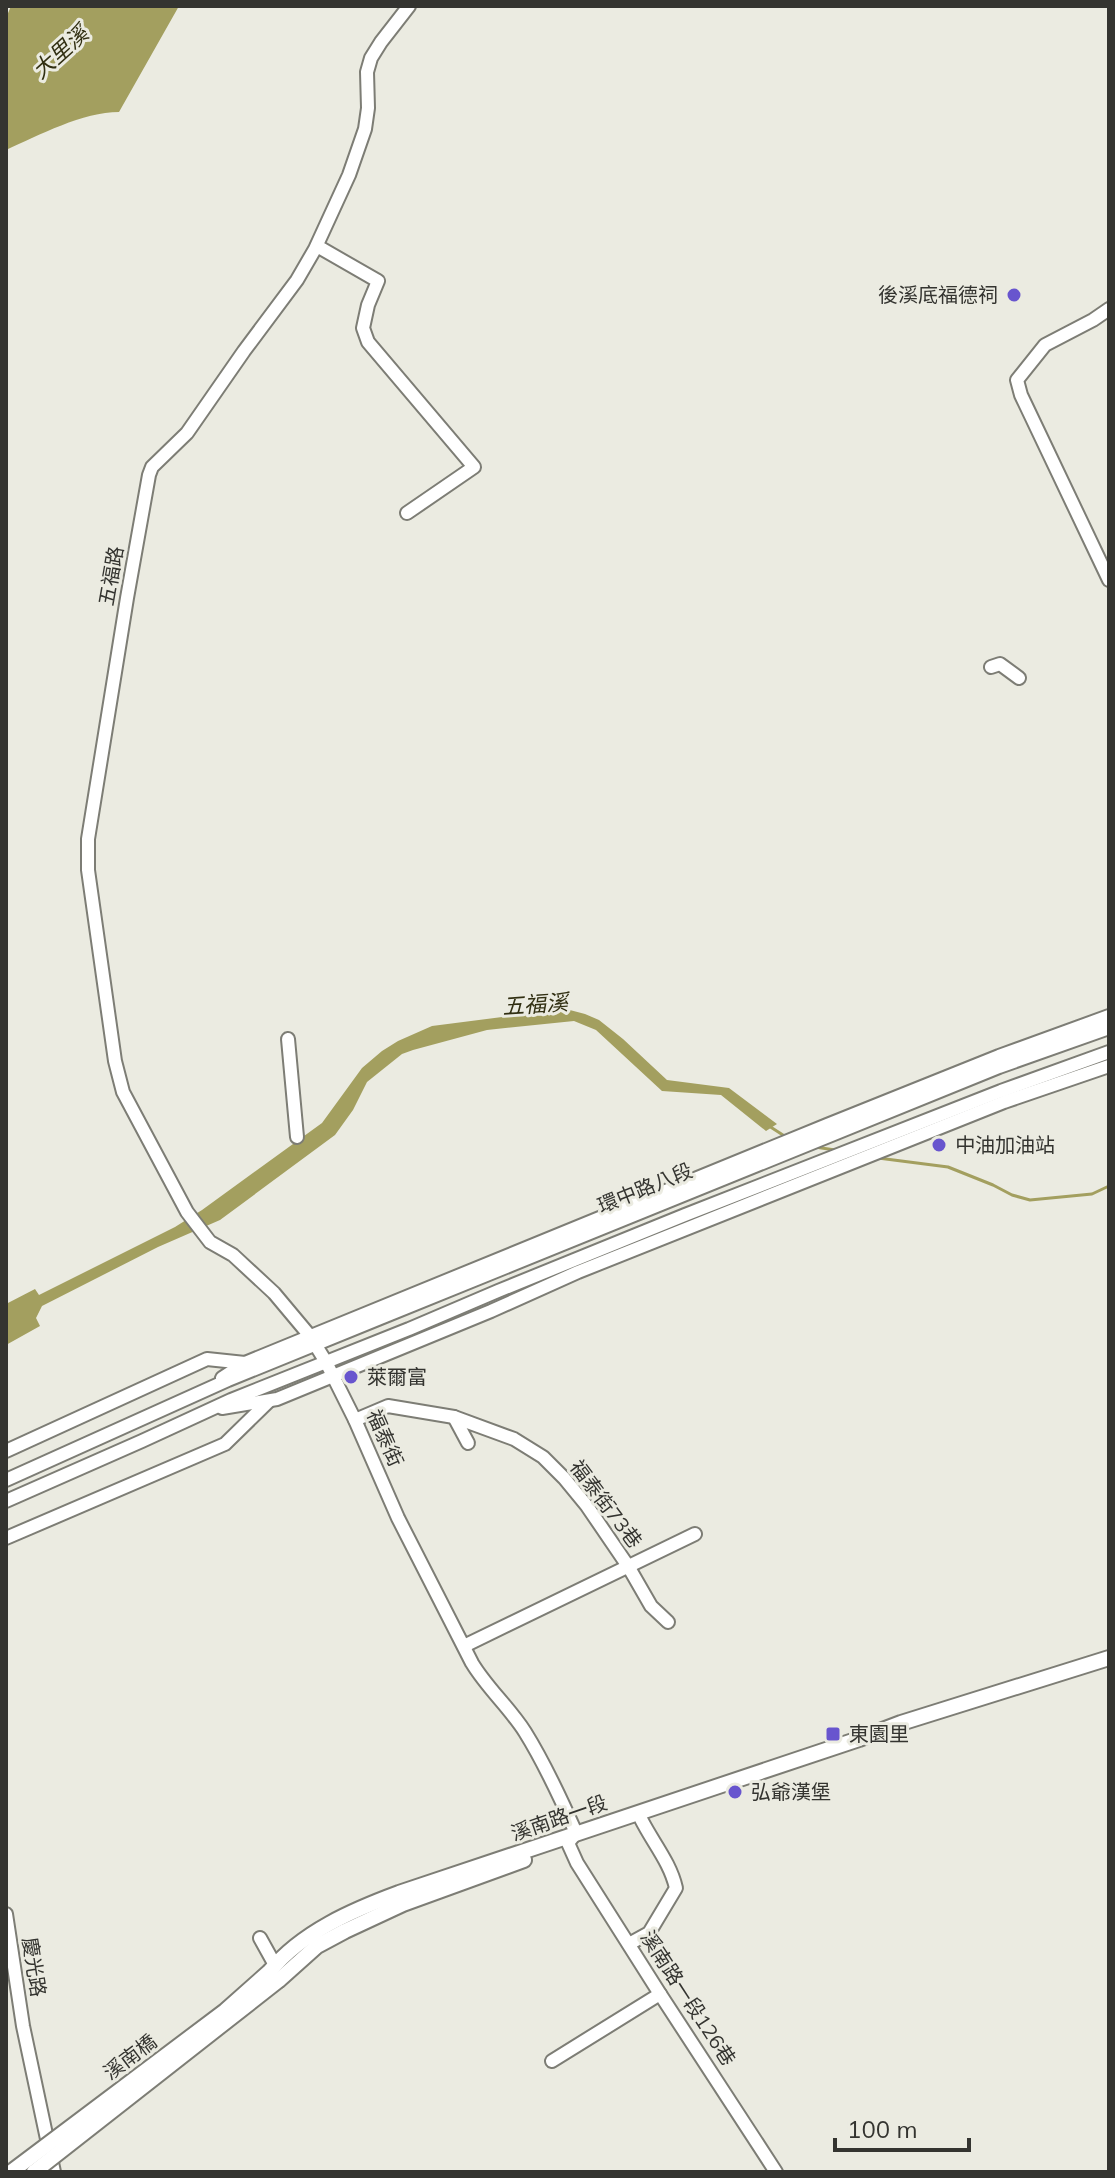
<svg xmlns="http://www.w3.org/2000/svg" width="1115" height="2178" viewBox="0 0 1115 2178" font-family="Mulish,'Noto Sans TC',sans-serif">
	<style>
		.water { fill: #a39f5f }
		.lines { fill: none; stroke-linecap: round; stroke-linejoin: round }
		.stream { stroke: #a39f5f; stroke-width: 3 }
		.minor-casing { stroke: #7d7d75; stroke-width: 16 }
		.major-casing { stroke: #7d7d75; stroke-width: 18 }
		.minor { stroke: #fff; stroke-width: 12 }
		.major { stroke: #fff; stroke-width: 14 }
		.major-bridge-casing { stroke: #7d7d75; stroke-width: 18; stroke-linecap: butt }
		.major-bridge { stroke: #fff; stroke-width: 14 }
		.poi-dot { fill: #6855ce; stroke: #ebebe1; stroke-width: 3 }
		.labels { text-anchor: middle; stroke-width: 6; stroke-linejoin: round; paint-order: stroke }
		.poi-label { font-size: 20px; fill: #343430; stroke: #ebebe1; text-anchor: start }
		.street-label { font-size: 20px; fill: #343430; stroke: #ebebe1 }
		.water-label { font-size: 22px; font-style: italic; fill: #312f12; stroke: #ebebe1 }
	</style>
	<rect width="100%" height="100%" fill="#ebebe1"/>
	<!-- water -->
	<g class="water">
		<path d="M 11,6 L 179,6 L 119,112 C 83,112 39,135 6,150 L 6,18 Z"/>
		<polygon points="566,1009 585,1014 599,1020 623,1039 667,1080 729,1088 777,1124 766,1131 721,1095 662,1091 596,1030 574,1021 487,1030 413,1050 402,1054 367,1082 353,1110 335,1135 220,1220 158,1247 42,1306 36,1318 40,1326 6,1345 6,1304 35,1289 39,1295 175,1227 202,1210 322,1123 362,1068 382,1051 398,1041 432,1026"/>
	</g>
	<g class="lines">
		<!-- stream -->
		<g class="stream">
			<polyline points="769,1126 786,1137"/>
			<polyline points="815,1147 835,1150"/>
			<polyline points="878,1158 948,1167 993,1185 1012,1195 1030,1200 1092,1194 1109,1186"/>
		</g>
		<defs>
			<g id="minor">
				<path d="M 409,6 L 381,42 L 371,58 L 367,72 L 368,108 L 365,129 L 349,175 L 315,249 L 297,280 L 244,351 L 187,433 L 152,467 L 149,475 L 127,598 L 88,839 L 88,870 L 115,1061 L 123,1092 L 187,1212 L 210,1242 L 233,1255 L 274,1293 L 310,1336 L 326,1362 L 355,1420 L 398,1518 L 472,1663 C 487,1688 509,1707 525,1732 C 545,1764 561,1799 576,1833 L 568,1843 L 577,1863 L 660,1994 L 776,2172"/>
				<polyline points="317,246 378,281 368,305 363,328 368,342 474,467 407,513"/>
				<polyline points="1109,309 1093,320 1045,345 1017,380 1021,395 1109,580"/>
				<polyline points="991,667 1000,664 1019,678"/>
				<polyline points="288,1039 297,1137"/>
				<polyline points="222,1378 245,1363 827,1125 999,1056 1109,1016"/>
				<polyline points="222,1408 277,1399 491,1311 578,1272 1004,1102 1109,1066"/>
				<polyline points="454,1417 468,1443"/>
				<polyline points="355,1420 388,1406 454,1417 514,1439 543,1457 564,1478 587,1506 628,1566 651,1606 668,1622"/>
				<polyline points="6,1451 207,1359 245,1363"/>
				<polyline points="6,1480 228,1380 378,1319 999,1067 1109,1028"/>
				<polyline points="6,1501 142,1441 231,1400 409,1329 498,1291 685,1215 1001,1091 1109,1052"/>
				<polyline points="6,1538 225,1444 269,1401"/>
				<polyline points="464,1646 695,1534"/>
				<polyline points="6,1914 23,2026 54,2172"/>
				<polyline points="260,1938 275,1965"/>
				<path d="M 629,1944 L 649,1933 L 676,1888 C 670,1862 653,1843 641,1819"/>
				<polyline points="552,2061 660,1994"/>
			</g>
			<g id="major">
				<path d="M 270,1971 C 302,1932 353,1910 399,1893 L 859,1739 L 901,1723 L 1109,1658"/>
				<polyline points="279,1980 317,1946 345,1931 403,1904 524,1860"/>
			</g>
		</defs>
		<!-- minor casing -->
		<use href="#minor" class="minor-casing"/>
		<!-- major casing -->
		<use href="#major" class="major-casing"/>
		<!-- minor -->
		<use href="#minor" class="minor"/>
		<!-- major -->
		<use href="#major" class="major"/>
		<defs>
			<g id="major-bridge">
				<polyline points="11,2172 225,2011 270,1971"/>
				<polyline points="34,2172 279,1980"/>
			</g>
		</defs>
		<!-- major-bridge casing -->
		<use href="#major-bridge" class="major-bridge-casing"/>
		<!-- major-bridge -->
		<use href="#major-bridge" class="major-bridge"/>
	</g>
	<!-- markers -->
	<g class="poi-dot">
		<circle cx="1014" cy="295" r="8"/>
		<circle cx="939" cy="1145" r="8"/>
		<circle cx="351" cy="1377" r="8"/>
		<rect x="825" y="1726" width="16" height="16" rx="4"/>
		<circle cx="735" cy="1792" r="8"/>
	</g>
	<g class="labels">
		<!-- poi labels -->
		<g class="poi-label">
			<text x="998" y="302" text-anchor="end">後溪底福德祠</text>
			<text x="955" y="1152">中油加油站</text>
			<text x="367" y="1384">萊爾富</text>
			<text x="849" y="1741">東園里</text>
			<text x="751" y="1799">弘爺漢堡</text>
		</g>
		<!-- street labels -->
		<g class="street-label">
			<text transform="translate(111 576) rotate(-80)" y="7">五福路</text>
			<text transform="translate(645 1188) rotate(-22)" y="7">環中路八段</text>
			<text transform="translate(385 1438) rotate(66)" y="7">福泰街</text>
			<text transform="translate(606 1504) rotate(53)" y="7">福泰街73巷</text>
			<text transform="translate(559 1818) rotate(-19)" y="7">溪南路一段</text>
			<text transform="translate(34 1967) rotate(81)" y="7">慶光路</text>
			<text transform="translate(688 1998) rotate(57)" y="7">溪南路一段126巷</text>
			<text transform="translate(130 2057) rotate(-37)" y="7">溪南橋</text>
		</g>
		<!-- water labels -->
		<g class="water-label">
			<text transform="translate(60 52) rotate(-42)" y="8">大里溪</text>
			<text transform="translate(535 1004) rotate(-4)" y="8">五福溪</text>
		</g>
	</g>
	<!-- border -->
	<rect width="1115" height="2178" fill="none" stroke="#343430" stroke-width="16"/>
	<!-- scale -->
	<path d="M835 2138v12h134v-12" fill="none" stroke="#343430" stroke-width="4"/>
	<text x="847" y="2138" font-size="24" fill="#343430" stroke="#ebebe1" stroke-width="6" paint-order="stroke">100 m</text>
</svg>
